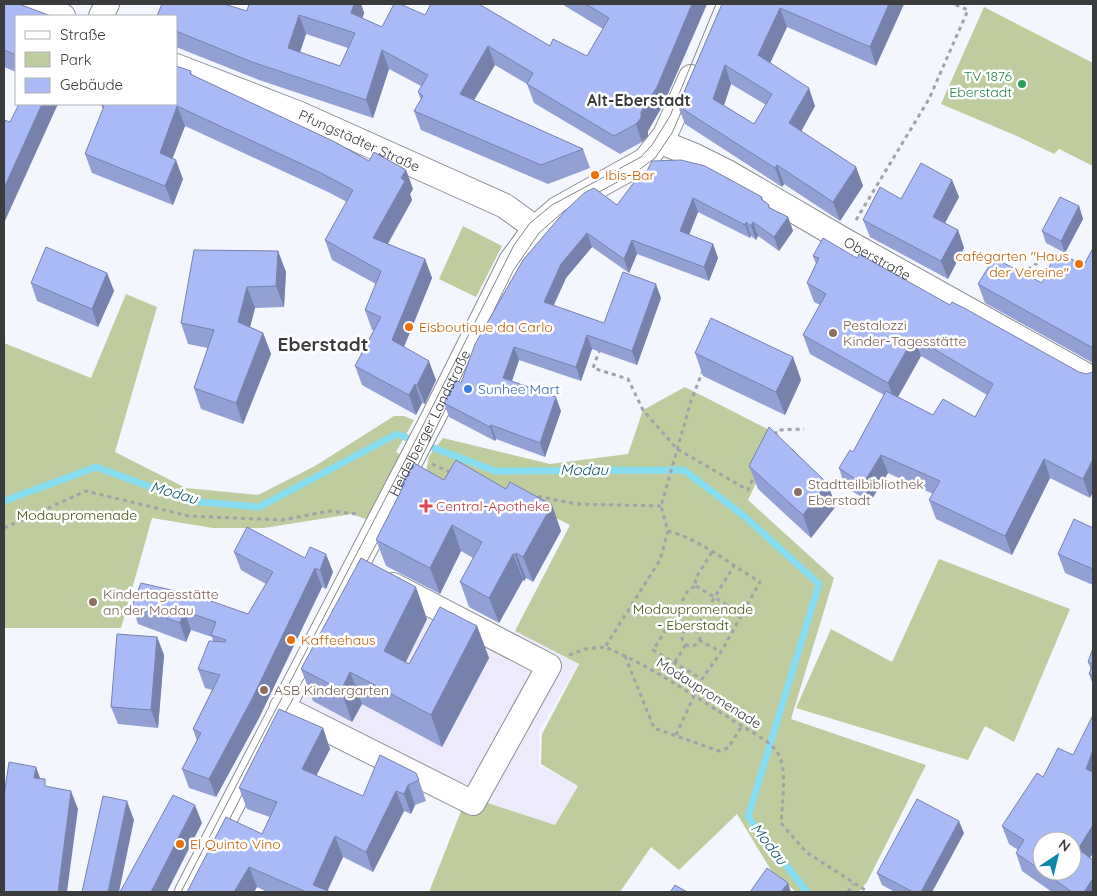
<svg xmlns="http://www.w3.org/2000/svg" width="1097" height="896" viewBox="0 0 1097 896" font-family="Quicksand,sans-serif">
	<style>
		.commercial { fill: #edeafc }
		.green { fill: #becc9e }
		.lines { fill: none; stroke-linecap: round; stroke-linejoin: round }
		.stream { stroke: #87ddf1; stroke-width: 7 }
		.minor-casing { stroke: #8c8e94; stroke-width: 26 }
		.path { stroke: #a1a3a8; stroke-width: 3; stroke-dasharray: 4 4; stroke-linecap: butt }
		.minor { stroke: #fff; stroke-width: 24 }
		.tram { stroke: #838589; stroke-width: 1 }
		.wall { fill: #92a0d4; fill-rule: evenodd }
		.shaded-wall { fill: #7782ac }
		.building { fill: #aabaf6; stroke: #7782ac; fill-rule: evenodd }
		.leisure-dot { fill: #2e9e5b; stroke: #fff; stroke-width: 2 }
		.food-dot { fill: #e8710a; stroke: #fff; stroke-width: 2 }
		.education-dot { fill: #8d6e63; stroke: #fff; stroke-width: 2 }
		.shop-dot { fill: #3f7fe0; stroke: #fff; stroke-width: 2 }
		.health-dot { fill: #e0444e; stroke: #fff; stroke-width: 2 }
		.labels { text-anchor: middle; stroke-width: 5; stroke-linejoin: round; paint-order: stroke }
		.leisure-label { font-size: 14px; fill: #27864d; stroke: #fff; text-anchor: end }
		.street-label { font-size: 14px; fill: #3a3b3d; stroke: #fff }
		.food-label { font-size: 14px; fill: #c56008; stroke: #fff; text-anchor: start }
		.education-label { font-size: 14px; fill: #785e54; stroke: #fff; text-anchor: start }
		.shop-label { font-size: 14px; fill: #366cbe; stroke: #fff; text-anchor: start }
		.health-label { font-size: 14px; fill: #be3a42; stroke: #fff; text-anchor: start }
		.park-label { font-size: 14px; fill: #48560f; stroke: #fff }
		.water-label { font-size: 15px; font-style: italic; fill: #115b69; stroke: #fff }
		.quarter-label { font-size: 16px; font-weight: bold; fill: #3a3b3d; stroke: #fff }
		.district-label { font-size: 19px; font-weight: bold; fill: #3a3b3d; stroke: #fff }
	</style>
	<rect width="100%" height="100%" fill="#f4f6fd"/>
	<!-- commercial -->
	<polygon class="commercial" points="377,569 510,639 515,631 578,664 539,732 539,766 578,785 555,825 360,759 287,725"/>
	<!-- green -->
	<g class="green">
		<polygon points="984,7 1093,63 1093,166 1059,149 1054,154 1019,137 941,104"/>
		<polygon points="463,226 502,246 476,297 439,279"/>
		<polygon points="126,294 157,307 115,452 186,488 258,495 315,466 394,416 404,416 414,420 396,452 403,456 368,520 352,514 264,528 213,528 152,518 121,628 4,628 4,343 91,378"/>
		<polygon points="685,387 779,435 748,500 834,578 791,719 926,765 867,882 859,892 796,892 771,870 737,814 679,870 651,847 620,892 429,892 467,796 555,825 578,786 541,764 542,734 579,664 515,631 570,525 530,505 423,489 429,456 443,438 550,464 628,454 643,410"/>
		<polygon points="939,559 1070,609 1014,742 985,726 968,760 796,708 831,629 892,662"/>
	</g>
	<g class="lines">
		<!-- stream -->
		<polyline class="stream" points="4,501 96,467 189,501 259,507 397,434 495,471 684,470 744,516 819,584 748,817 807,892"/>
		<defs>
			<g id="minor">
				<polyline points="34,4 63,16"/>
				<polyline points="101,16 107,4"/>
				<path id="s1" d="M 176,66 L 300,114 L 505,206 L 535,228"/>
				<path id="s2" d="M 661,142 L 693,155 L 729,173 L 844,240 L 1093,379"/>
				<polyline points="282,707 473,803 549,666 393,585"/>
				<path id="s3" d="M 187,892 L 434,416 L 511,261 L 535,228 L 557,209 L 645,160 L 665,135 L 691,77"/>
			</g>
		</defs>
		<!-- minor casing -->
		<use href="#minor" class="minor-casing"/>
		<!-- path -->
		<g class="path">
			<polyline points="856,220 929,99 968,10 954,4"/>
			<polyline points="984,260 994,265"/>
			<polyline points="1021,274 1051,254 1058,257"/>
			<polyline points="600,349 593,368 628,379 643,410 677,449 748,490 755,474"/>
			<path d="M 703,370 L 691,401 L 661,506 L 668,531 L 660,560 L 605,647 C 651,666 694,696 737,723 C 748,730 769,740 777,752 C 788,767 782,804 781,823 L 806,852 L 868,892"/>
			<polyline points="775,435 777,430 804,429"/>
			<polyline points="432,464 452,473"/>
			<polyline points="530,495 577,504 661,506"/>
			<polyline points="4,528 86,491 189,516 282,520 329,511 357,514"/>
			<path d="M 668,531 C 696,537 735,567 760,582 L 721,652 L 702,679 L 653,650 L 667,628 L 674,625 L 673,617 L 689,589 L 696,586 L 695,579 L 712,552"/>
			<polyline points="696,586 742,614"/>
			<polyline points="674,625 684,631"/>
			<circle cx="691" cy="637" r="9"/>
			<polyline points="695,629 734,566"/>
			<polyline points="699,640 721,652"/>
			<polyline points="569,655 585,649 605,647"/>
			<polyline points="625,656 654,728 719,751 728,748 742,726"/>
			<polyline points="675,662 686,644"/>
			<polyline points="676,735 694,696"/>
			<polyline points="848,892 853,884"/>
		</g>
		<!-- minor -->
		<use href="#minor" class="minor"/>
		<!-- tram -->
		<g class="tram">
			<polyline points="485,329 513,271 539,233 564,211 636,172 655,158 672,133 686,101"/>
			<polyline points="412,477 474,351"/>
			<polyline points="360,574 384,530"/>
			<polyline points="279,724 312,664"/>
			<polyline points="223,832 248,783"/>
			<polyline points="181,892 409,453 514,245 530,223 552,205 641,157 652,145 670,116 716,4"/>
		</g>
	</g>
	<!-- wall -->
	<g class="wall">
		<polygon points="4,4 16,16 16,72 4,67"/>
		<path d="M 249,4 L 361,4 L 364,13 L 362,18 L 382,27 L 425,15 L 550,46 L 587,56 L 603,29 L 565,6 L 564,4 L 707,4 L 663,105 L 648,131 L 648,136 L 642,142 L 620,154 L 534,103 L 527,84 L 495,65 L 474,100 L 583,149 L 590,168 L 548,184 L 421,130 L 414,111 L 421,100 L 418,92 L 421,86 L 389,69 L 373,118 L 259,80 L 176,47 L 176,16 L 247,11 ZM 306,34 L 348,48 L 340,66 L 300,52 Z"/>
		<path d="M 722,4 L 904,4 L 876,66 L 787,27 L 770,63 L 815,106 L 801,131 L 856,167 L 863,186 L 840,221 L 784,184 L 782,187 L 685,124 L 678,106 ZM 731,84 L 766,105 L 754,124 L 724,105 Z"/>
		<polygon points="191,71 192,75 369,161 406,170 413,189 410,194 412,200 388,244 425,259 432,278 404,347 436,380 425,404 422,403 416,415 362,385 355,366 374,330 372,330 365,310 376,284 332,260 325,240 347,202 328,192 185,126 172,158 183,179 173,205 92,173 85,154 103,109 101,105"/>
		<polygon points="643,179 762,197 763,200 769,205 770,208 788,217 793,231 779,251 758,236 756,240 751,236 750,238 698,212 689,235 713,244 718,258 709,281 637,254 629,273 592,247 566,278 553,306 604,323 661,298 637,365 592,349 581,381 519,360 512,381 561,411 545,457 496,439 495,441 449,417 444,403 461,383 523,260 617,205"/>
		<polygon points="952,180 959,197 945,223 958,230 964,248 948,279 870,237 863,220 901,199"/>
		<polygon points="1079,206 1083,219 1065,253 1046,243 1042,231"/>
		<polygon points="1093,248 1093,363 985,303 978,284 1042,283 1084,265"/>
		<polygon points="278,251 286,272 284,307 255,308 250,327 263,333 271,354 243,424 201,409 194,388 208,348 188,344 181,323"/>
		<path d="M 813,256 L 857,258 L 1079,372 L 1090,498 L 1050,478 L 1012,555 L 936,519 L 929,500 L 933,494 L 888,473 L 870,502 L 845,487 L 839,468 L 853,452 L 884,395 L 810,354 L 803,335 L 820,305 L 814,302 L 807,283 L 816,264 ZM 921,356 L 987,395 L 975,417 L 933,415 L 898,397 Z"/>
		<polygon points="107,273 114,291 98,327 37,301 31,283"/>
		<polygon points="695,353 793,357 801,380 785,415 703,376"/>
		<polygon points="749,466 827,483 836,506 811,538 758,489"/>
		<polygon points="444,480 506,489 552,505 561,531 533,582 526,578 524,581 523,580 499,623 469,607 460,582 473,558 461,551 440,594 386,566 376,540 402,489 401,486"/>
		<polygon points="1093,528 1093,585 1065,573 1058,554"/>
		<polygon points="234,552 333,572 326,589 322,587 259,718 216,797 189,788 182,769 197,741 193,729 212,690 205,688 198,669 213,641 212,637 191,630 186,642 138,624 132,606 248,614 266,584 241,570"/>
		<polygon points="427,619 406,662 409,664 477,626 489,658 442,747 362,704 352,722 313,701 301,669"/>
		<polygon points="157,637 164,655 158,728 118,724 111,707"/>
		<polygon points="1093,648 1093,685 1089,674 1091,670 1088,662"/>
		<polygon points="323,728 330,749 316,776 363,796 419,780 426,801 415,805 411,814 404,811 373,872 343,857 327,891 331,892 267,892 257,887 254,892 187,892 262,834 270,817 247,809 239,788"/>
		<polygon points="1073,755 1093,853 1090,858 1093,892 1052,892 1022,871 1016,853 1018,850 1009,844 1002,826 1043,777"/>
		<polygon points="964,833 932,892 895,892 882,885 877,873"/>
	</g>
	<!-- shaded-wall -->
	<g class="shaded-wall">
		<polygon points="354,4 361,4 364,13 358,32 351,13"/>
		<polygon points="692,4 707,4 663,105 648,131 648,136 642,142 636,124"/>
		<polygon points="889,4 904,4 876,66 870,47"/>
		<polygon points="780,8 787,27 765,74 758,55"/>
		<polygon points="299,15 306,34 295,67 288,48"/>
		<polygon points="488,46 495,65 467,112 460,94"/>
		<polygon points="382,50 389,69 373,118 366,100"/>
		<polygon points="725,65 731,84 720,117 713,99"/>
		<polygon points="809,88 815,106 796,141 789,123"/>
		<polygon points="42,104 58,104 4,223 4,188"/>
		<polygon points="177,106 185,126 167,173 160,153"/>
		<polygon points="176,160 183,179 173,205 165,186"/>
		<polygon points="777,165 784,184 782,187 775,168"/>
		<polygon points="856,167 863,186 840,221 833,202"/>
		<polygon points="406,170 413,189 410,194 412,200 380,257 373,238 401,178"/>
		<polygon points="952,180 959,197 939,234 933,217"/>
		<polygon points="693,198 698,212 685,245 680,231"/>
		<polygon points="1079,206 1083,219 1065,253 1061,241"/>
		<polygon points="788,217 793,231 779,251 774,237"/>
		<polygon points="746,222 751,236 750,238 745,225"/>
		<polygon points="753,222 758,236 756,240 751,226"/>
		<polygon points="958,230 964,248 948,279 941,261"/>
		<polygon points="587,233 592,247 566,278 549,316 544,302 561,264"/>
		<polygon points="632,240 637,254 629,273 624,259"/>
		<polygon points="713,244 718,258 709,281 704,267"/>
		<polygon points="278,251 286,272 284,307 276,286"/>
		<polygon points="425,259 432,278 399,359 392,340"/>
		<polygon points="107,273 114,291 98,327 92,309"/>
		<polygon points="656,284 661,298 637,365 632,351"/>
		<polygon points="247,287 255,308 246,343 238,322"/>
		<polygon points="263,333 271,354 243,424 236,403"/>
		<polygon points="587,335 592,349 581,381 576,367"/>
		<polygon points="914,337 921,356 895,402 888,383"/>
		<polygon points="514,347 519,360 508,392 503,378"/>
		<polygon points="793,357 801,380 785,415 776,392"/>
		<polygon points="429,361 436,380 425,404 417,385"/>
		<polygon points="415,384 422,403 416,415 409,395"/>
		<polygon points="556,397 561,411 545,457 540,443"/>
		<polygon points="491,425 496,439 495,441 490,427"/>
		<polygon points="881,455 888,473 870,502 863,484"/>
		<polygon points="1044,459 1050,478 1012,555 1005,536"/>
		<polygon points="1093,459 1093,492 1090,498 1083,479"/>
		<polygon points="827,483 836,506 811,538 803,515"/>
		<polygon points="552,505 561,531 533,582 523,557"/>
		<polygon points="452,525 461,551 440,594 430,568"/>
		<polygon points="516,553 526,578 524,581 515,555"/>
		<polygon points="326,554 333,572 326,589 320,570"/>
		<polygon points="513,554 523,580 499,623 489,598"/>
		<polygon points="315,568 322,587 259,718 216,797 209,779"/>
		<polygon points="416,587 427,619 395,683 384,651"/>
		<polygon points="184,611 191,630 186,642 180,623"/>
		<polygon points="477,626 489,658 442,747 431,715"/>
		<polygon points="157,637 164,655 158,728 151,710"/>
		<polygon points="350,672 362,704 352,722 341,690"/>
		<polygon points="323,728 330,749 309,790 302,769"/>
		<polygon points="1093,750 1093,785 1086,769"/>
		<polygon points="36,767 43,786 34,778"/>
		<polygon points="408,785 415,805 411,814 404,794"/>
		<polygon points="71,791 78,809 67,892 58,892"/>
		<polygon points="396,791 404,811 373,872 366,852"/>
		<polygon points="127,801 134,820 119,892 108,892"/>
		<polygon points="195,805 202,823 167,892 151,892"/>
		<polygon points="959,821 964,833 932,892 921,892"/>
		<polygon points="1093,825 1093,853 1084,867 1078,849"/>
		<polygon points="335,836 343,857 327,892 313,885"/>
		<polygon points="249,867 257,887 254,892 234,892"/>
		<polygon points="1093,878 1093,892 1084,892"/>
		<polygon points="788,883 791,892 781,892"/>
	</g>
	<!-- building -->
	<g class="building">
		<polygon points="4,4 19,4 51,16 16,16 16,55 4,50"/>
		<path d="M 162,4 L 224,4 L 247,11 L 249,4 L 354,4 L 351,13 L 382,27 L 394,4 L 400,4 L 425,15 L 431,4 L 479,4 L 550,46 L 553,39 L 587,56 L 609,18 L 586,4 L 692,4 L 657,87 L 641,112 L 641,118 L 636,124 L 614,136 L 527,84 L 533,73 L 488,46 L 460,94 L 583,149 L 541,165 L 414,111 L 423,96 L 418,92 L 428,75 L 382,50 L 366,100 L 252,62 L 176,31 L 176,16 L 157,16 ZM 299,15 L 355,33 L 340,66 L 288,48 Z"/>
		<path d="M 722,4 L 889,4 L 870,47 L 780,8 L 758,55 L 809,88 L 789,123 L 856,167 L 833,202 L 777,165 L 775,168 L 678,106 ZM 725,65 L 772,94 L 754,124 L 713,99 Z"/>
		<polygon points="176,66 191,71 190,74 335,142 369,161 374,152 406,170 401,178 405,181 373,238 425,259 392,340 429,361 417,385 415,384 409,395 355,366 381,317 365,310 381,271 325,240 353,190 321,173 177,106 160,153 176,160 165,186 85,154 104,106 101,105 102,104 176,104"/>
		<polygon points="19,104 42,104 4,188 4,120 10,122"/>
		<polygon points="681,160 705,166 762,197 761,199 769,205 768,207 788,217 774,237 753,222 751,226 746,222 745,225 693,198 680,231 713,244 704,267 632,240 624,259 587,233 561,264 544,302 604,323 623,272 656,284 632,351 587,335 576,367 514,347 503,378 556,397 540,443 491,425 490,427 444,403 456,380 461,383 475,344 523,260 565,211 584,193 594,188 617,205 638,177 643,179 652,161"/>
		<polygon points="921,163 952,180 933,217 958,230 941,261 863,220 880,187 901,199"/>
		<polygon points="1060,197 1079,206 1061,241 1042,231"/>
		<polygon points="823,238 857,258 859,254 950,305 952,302 964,308 1079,372 1086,374 1093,372 1093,459 1083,479 1044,459 1005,536 929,500 940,481 881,455 863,484 839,468 850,450 853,452 886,391 933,415 943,399 975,417 993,384 914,337 888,383 803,335 826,294 807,283 819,258 813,256"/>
		<polygon points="46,247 107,273 92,309 31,283"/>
		<polygon points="1093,248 1093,348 978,284 994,258 1042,283 1056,252 1084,265"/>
		<polygon points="194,250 278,251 276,286 247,287 238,322 263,333 236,403 194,388 214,330 181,323"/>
		<polygon points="711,318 793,357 776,392 695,353"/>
		<polygon points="769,427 827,483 803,515 749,466"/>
		<polygon points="456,460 506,489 510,482 552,505 523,557 516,553 515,555 513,554 489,598 460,582 482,542 452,525 430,568 376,540 403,487 401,486 414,463 444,480"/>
		<polygon points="1074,519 1093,528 1093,569 1058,554"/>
		<polygon points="247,527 305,558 310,547 326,554 320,570 315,568 252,699 209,779 182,769 201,733 193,729 220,675 198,669 209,641 225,642 226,640 211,635 216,622 184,611 180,623 132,606 141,583 197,596 248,614 273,572 234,552"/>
		<polygon points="361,558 416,587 384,651 409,664 440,607 477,626 431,715 350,672 341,690 301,669"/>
		<polygon points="117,634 157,637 151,710 111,707"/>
		<polygon points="1093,648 1093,664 1088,662"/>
		<polygon points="1093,664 1093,676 1089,674"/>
		<polygon points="279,709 323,728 302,769 363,796 380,755 416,773 419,780 408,785 404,794 396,791 366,852 335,836 313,885 331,892 304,892 304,891 249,867 234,892 187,892 226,817 262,834 277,802 239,788"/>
		<path d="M 1093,715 L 1093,750 L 1086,769 L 1093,772 L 1093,825 L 1078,849 L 1093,860 L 1093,878 L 1084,892 L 1072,892 L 1016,853 L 1024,840 L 1002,826 L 1037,773 L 1043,777 L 1058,748 L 1073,755 ZM 1042,841 L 1072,841 L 1072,871 L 1042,871 Z"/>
		<polygon points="9,762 36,767 34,778 45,779 45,786 71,791 58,892 4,892 4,796"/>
		<polygon points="173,795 195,805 151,892 120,892"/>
		<polygon points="103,796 127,801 108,892 82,892"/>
		<polygon points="917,799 959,821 921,892 913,892 877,873"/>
		<polygon points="767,868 788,883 781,892 750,892"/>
		<polygon points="675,885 687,892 670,892"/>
	</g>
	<!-- markers -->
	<circle class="leisure-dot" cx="1022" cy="84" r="5"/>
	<g class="food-dot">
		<circle cx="595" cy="175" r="5"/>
		<circle cx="1079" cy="264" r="5"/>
		<circle cx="409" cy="327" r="5"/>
		<circle cx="291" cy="640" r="5"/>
		<circle cx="180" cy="844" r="5"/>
	</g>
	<g class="education-dot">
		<circle cx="833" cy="333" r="5"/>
		<circle cx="798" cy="492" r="5"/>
		<circle cx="93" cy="602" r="5"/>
		<circle cx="264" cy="690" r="5"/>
	</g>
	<circle class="shop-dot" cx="468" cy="389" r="5"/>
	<path class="health-dot" d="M423.5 498.5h5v5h5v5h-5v5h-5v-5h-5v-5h5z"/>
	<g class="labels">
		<!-- leisure labels -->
		<g class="leisure-label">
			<text x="1012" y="81">TV 1876<tspan x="1012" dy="16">Eberstadt</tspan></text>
		</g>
		<!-- street labels -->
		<g class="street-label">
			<text dy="5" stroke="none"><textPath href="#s1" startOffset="198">Pfungstädter Straße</textPath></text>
			<text dy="5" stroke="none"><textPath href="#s2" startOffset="246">Oberstraße</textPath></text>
			<text dy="5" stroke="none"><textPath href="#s3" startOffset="528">Heidelberger Landstraße</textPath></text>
			<text transform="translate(709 693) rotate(32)" y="5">Modaupromenade</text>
		</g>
		<!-- food labels -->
		<g class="food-label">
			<text x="605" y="180">Ibis-Bar</text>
			<text x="1069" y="261" text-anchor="end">cafégarten "Haus<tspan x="1069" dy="16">der Vereine"</tspan></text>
			<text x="419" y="332">Eisboutique da Carlo</text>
			<text x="301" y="645">Kaffeehaus</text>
			<text x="190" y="849">El Quinto Vino</text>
		</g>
		<!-- education labels -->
		<g class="education-label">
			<text x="843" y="330">Pestalozzi<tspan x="843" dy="16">Kinder-Tagesstätte</tspan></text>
			<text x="808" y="489">Stadtteilbibliothek<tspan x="808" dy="16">Eberstadt</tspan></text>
			<text x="103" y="599">Kindertagesstätte<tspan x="103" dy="16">an der Modau</tspan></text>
			<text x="274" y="695">ASB Kindergarten</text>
		</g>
		<!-- shop labels -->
		<g class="shop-label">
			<text x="478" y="394">Sunhee Mart</text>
		</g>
		<!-- health labels -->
		<g class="health-label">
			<text x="436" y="511">Central-Apotheke</text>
		</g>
		<!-- park labels -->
		<g class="park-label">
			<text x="77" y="520">Modaupromenade</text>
			<text x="693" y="614">Modaupromenade<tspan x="693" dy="16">- Eberstadt</tspan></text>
		</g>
		<!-- water labels -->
		<g class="water-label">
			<text x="584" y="475">Modau</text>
			<text transform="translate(174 493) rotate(16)" y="5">Modau</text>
			<text transform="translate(769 844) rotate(52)" y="5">Modau</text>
		</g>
		<!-- quarter labels -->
		<g class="quarter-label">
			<text x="639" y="106">Alt-Eberstadt</text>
		</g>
		<!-- district labels -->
		<g class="district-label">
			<text x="323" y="351">Eberstadt</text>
		</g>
	</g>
	<!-- border -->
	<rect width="1097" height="896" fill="none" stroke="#3a3b3d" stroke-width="10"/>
	<!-- legend -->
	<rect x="15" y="15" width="162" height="90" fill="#ffffff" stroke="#b0b1b1"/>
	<rect x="25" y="31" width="25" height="8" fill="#ffffff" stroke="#b0b1b1"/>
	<text x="60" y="40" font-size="15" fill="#3a3b3d">Straße</text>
	<rect x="25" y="52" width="25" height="15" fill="#becc9e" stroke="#b0b1b1"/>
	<text x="60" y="65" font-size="15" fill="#3a3b3d">Park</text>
	<rect x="25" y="78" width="25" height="15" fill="#aabaf6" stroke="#b0b1b1"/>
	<text x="60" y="90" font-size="15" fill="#3a3b3d">Gebäude</text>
	<!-- north arrow -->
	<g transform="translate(1057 856) rotate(35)"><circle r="24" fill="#ffffff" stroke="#b0b1b1"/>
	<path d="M0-4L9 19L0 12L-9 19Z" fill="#0c87aa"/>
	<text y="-8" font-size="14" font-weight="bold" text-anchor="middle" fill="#3a3b3d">N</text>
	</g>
</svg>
